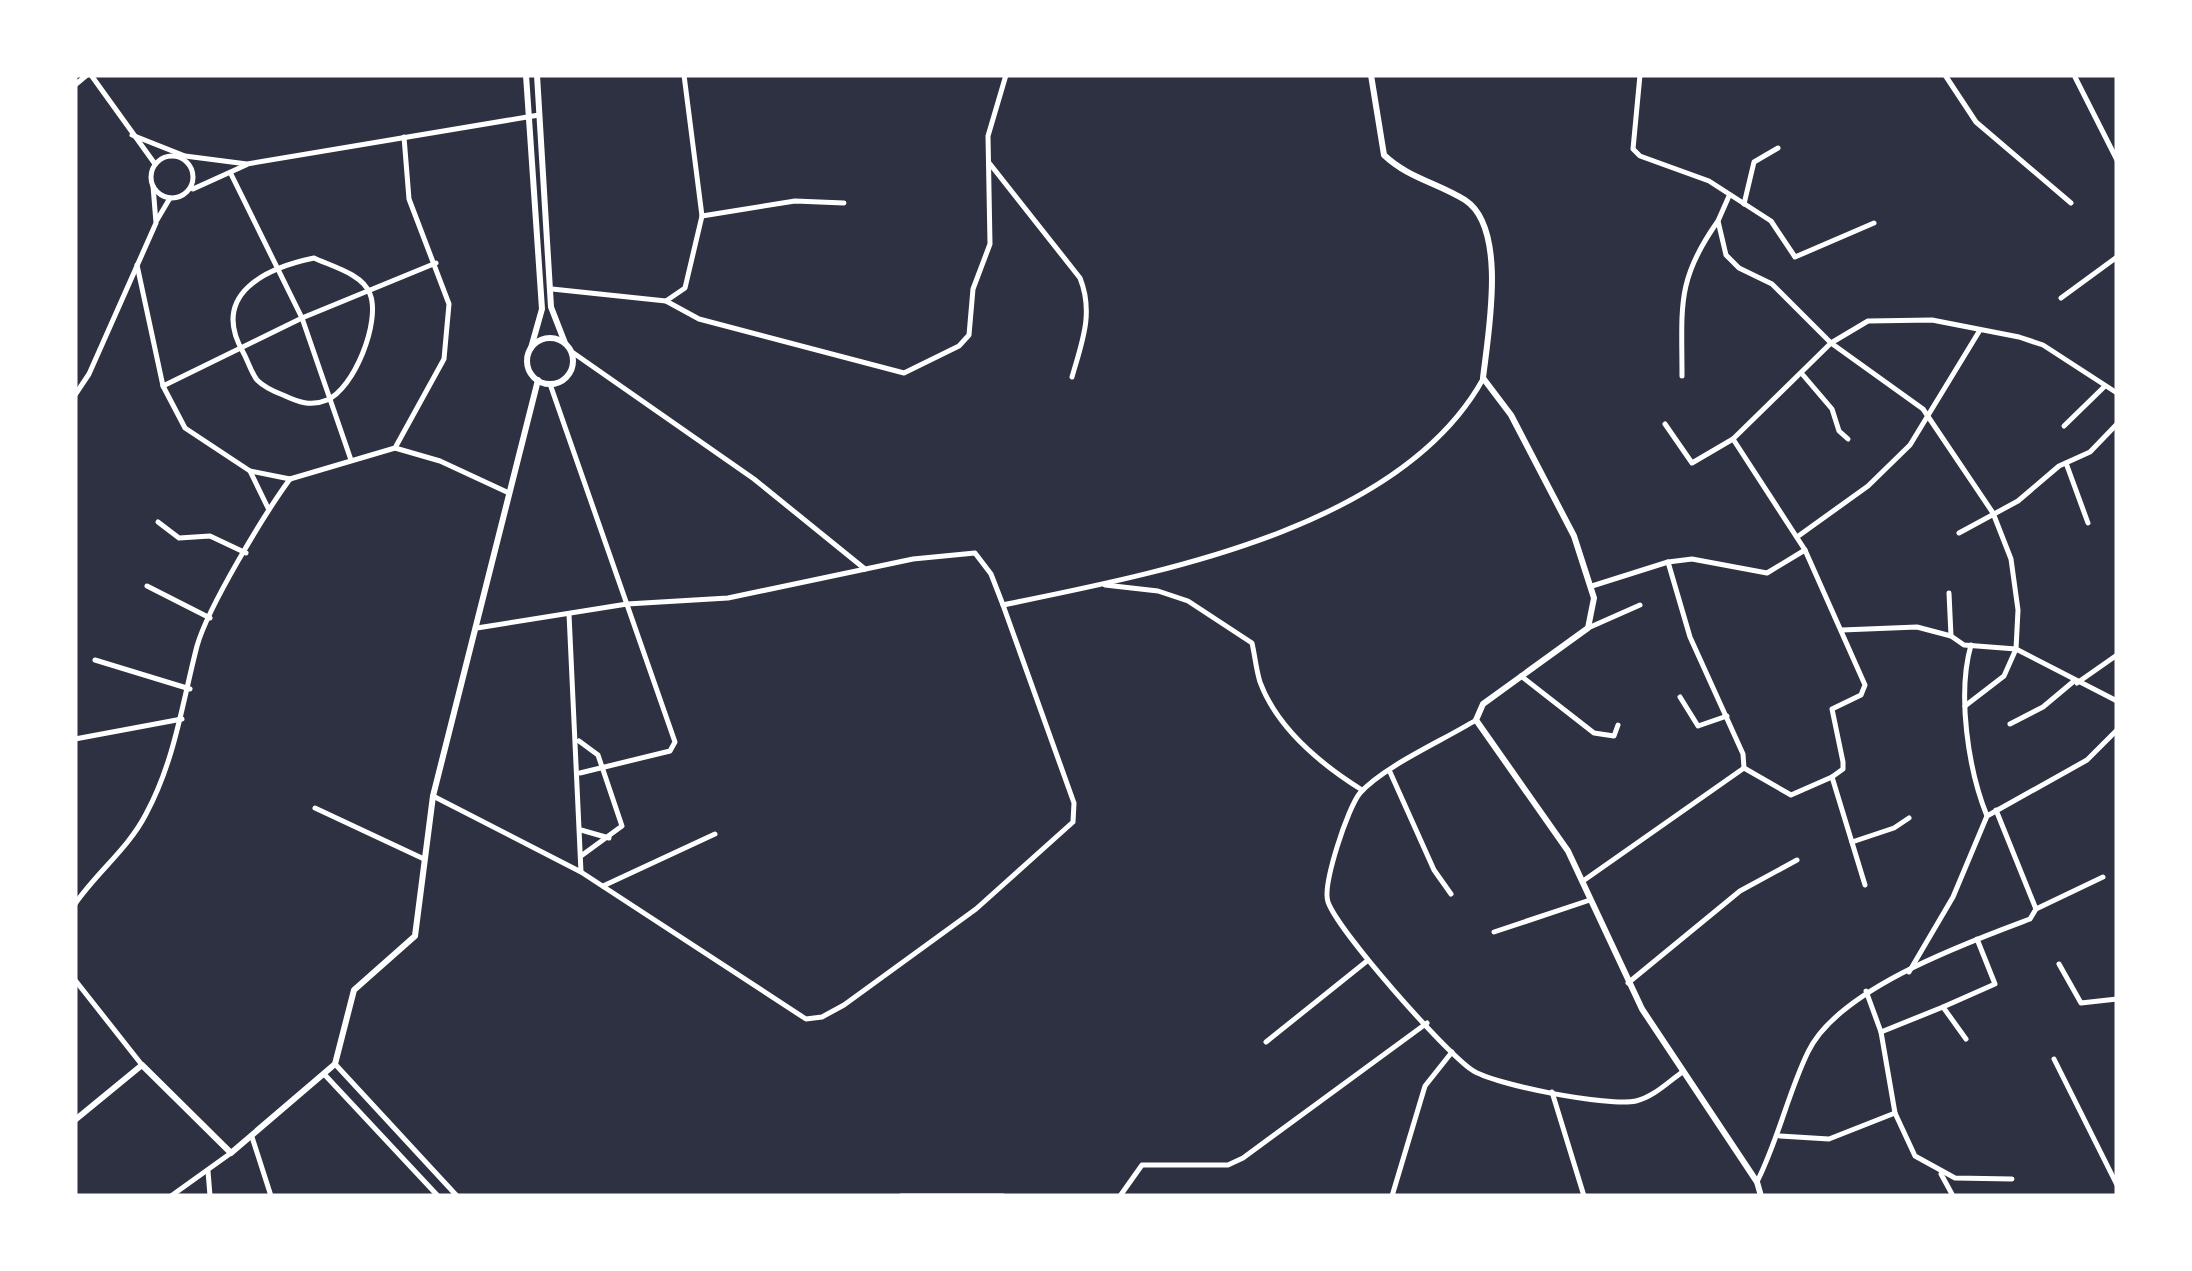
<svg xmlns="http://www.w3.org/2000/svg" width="2192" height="1271" viewBox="0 0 2192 1271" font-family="'Exo 2',sans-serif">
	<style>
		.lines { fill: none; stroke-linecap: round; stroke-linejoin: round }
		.minor { stroke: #fff; stroke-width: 5 }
		.tertiary { stroke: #fff; stroke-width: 6 }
	</style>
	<rect width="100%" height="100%" fill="#2d3142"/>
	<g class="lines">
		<!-- minor -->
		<g class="minor">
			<polyline points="91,75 155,164"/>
			<polyline points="1640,75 1633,149 1640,156 1709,181 1771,221 1795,257 1874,223"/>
			<polyline points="1945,75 1976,122 2071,203"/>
			<polyline points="2075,77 2117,160"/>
			<polyline points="75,85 87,75"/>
			<polyline points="132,135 185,156 247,164 539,115"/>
			<circle cx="172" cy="177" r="21"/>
			<path d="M 990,164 L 1080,278 C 1094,313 1082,342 1072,377"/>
			<polyline points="231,174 302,318 351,460"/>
			<polyline points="193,189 246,165"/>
			<polyline points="1729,196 1718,221 1726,255 1739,268 1772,284 1831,343 1923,409 1993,513 2011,559 2018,610 2016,649 2004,676 1965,706"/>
			<polyline points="1744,204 1754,162 1778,148"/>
			<polyline points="702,216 795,201 844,203"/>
			<polyline points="157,220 170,198"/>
			<path d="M 314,258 C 331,266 363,274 370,294 C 381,321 354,389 327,400 C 311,407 298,402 283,395 C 275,392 263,386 257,380 C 251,372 248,361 243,352 C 210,294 266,268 314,258 Z"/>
			<polyline points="137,265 163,386 185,428 250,471 290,479 395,448 444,359 449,304 409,199 404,137"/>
			<polyline points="552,289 666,301 685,288 702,216 684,75"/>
			<polyline points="2061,298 2117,257"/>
			<polyline points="666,301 699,319 904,373 959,346 969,335 973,289 990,244 988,136 1006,75"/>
			<polyline points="572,352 754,479 865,569"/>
			<polyline points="1803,375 1832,409 1839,431 1848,439"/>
			<path d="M 1682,376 C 1682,306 1676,280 1718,221"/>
			<polyline points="550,384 675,742 670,751 580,773"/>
			<polyline points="163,386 302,318 436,263"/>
			<polyline points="75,395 89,374 156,223 153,186"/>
			<polyline points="1665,424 1692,463 1733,439"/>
			<polyline points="2064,426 2105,386"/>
			<polyline points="395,448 440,461 509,493"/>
			<polyline points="2066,463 2088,523"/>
			<polyline points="250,471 268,508"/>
			<polyline points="158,522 179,538 210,536 246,553"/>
			<polyline points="1959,533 2018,501 2059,466 2090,452 2117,424"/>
			<polyline points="1797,537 1868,486 1910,445 1980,330"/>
			<polyline points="1668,562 1690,637 1743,754 1744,768"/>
			<path d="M 1105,585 L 1158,591 L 1188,601 L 1252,643 C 1255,656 1256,669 1260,682 C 1277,728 1322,765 1362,790"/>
			<polyline points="147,586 210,618"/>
			<polyline points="1592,586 1668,562 1692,559 1767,573 1805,550"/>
			<polyline points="1949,593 1951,636"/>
			<path d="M 1003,605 C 1158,573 1400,529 1483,379"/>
			<polyline points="569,614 581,872"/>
			<polyline points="1588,628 1640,605"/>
			<polyline points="1842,630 1917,627 1951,636 1964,645 2016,649 2117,701"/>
			<path d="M 1971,645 C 1957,694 1968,769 1987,816"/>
			<polyline points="95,660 190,689"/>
			<polyline points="1521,676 1594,733 1614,736 1618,725"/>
			<polyline points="2077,683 2117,655"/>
			<polyline points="1680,697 1698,726 1727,716"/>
			<path d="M 1476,720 C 1444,740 1384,766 1360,793 C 1348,807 1322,885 1328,902 C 1339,932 1444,1051 1472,1070 C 1494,1085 1609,1107 1636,1101 C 1653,1097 1667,1083 1681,1073"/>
			<polyline points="2010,724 2043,707 2074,681"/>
			<polyline points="75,739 182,719"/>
			<polyline points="579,741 598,755 622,826 581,856"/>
			<polyline points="1744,768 1791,795 1832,777"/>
			<polyline points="1390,772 1434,870 1451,894"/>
			<polyline points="433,796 581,872 806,1019 822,1017 844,1005 976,909 1073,822 1074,803 1003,605 991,574 975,553 913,559 728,598 627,604 477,628"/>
			<polyline points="315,808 424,859"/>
			<polyline points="1996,810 2036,909"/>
			<polyline points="581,830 609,838"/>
			<polyline points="1852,842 1894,828 1909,818"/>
			<polyline points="1583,881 1744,768"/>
			<polyline points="1865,885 1832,777 1843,769 1843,762 1832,709 1861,695 1865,685 1805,550 1733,439 1831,343 1868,321 1932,320 2019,337 2043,345 2117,393"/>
			<polyline points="603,886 715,834"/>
			<path d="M 75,904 C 97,872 128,849 146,814 C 175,760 182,704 197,646 C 208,607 265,513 290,479"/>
			<polyline points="1494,932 1590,900"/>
			<polyline points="2059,964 2081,1003 2117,999"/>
			<polyline points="1909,972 1953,897 1987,816 2087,760 2117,730"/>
			<polyline points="75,980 142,1065"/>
			<polyline points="1628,983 1740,891 1797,860"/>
			<polyline points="1866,991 1881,1032 1895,1113 1915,1156 1955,1178 2012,1179"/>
			<polyline points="1881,1032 1943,1007"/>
			<polyline points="1966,1039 1943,1007 1995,984 1977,939"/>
			<polyline points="1266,1042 1367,961"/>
			<polyline points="2054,1059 2117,1185"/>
			<polyline points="335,1064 457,1196"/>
			<polyline points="324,1074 438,1196"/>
			<polyline points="1552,1092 1584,1196"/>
			<polyline points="1780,1136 1829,1139 1895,1113"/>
			<polyline points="252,1137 271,1196"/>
			<polyline points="208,1171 210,1196"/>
			<polyline points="1941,1174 1953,1196"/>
			<path d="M 1757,1182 C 1779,1138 1788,1093 1808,1052 C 1838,989 1966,943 2030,919 L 2036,909 L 2103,877"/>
			<polyline points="171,1196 231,1153"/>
			<polyline points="901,1196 1003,1196"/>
			<polyline points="1120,1196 1142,1165 1228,1165 1243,1158 1427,1023"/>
			<polyline points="1392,1196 1425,1086 1452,1052"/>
		</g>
		<!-- tertiary -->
		<g class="tertiary">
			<polyline points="526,75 542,309 531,348"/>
			<polyline points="537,75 551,307 565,343"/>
			<path d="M 1371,75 L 1384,155 C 1408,178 1438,183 1465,200 C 1508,228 1488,334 1483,378 L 1511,415 L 1574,536 L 1594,598 L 1588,628 L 1483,704 L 1476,720 L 1568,851 L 1642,1009 L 1757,1182 L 1761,1196"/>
			<circle cx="550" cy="361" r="23"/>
			<polyline points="75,1120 142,1065 231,1153 335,1064 354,990 415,936 433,796 538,380"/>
		</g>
	</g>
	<!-- border -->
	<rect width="2192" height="1271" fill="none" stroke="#ffffff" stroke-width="155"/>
</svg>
